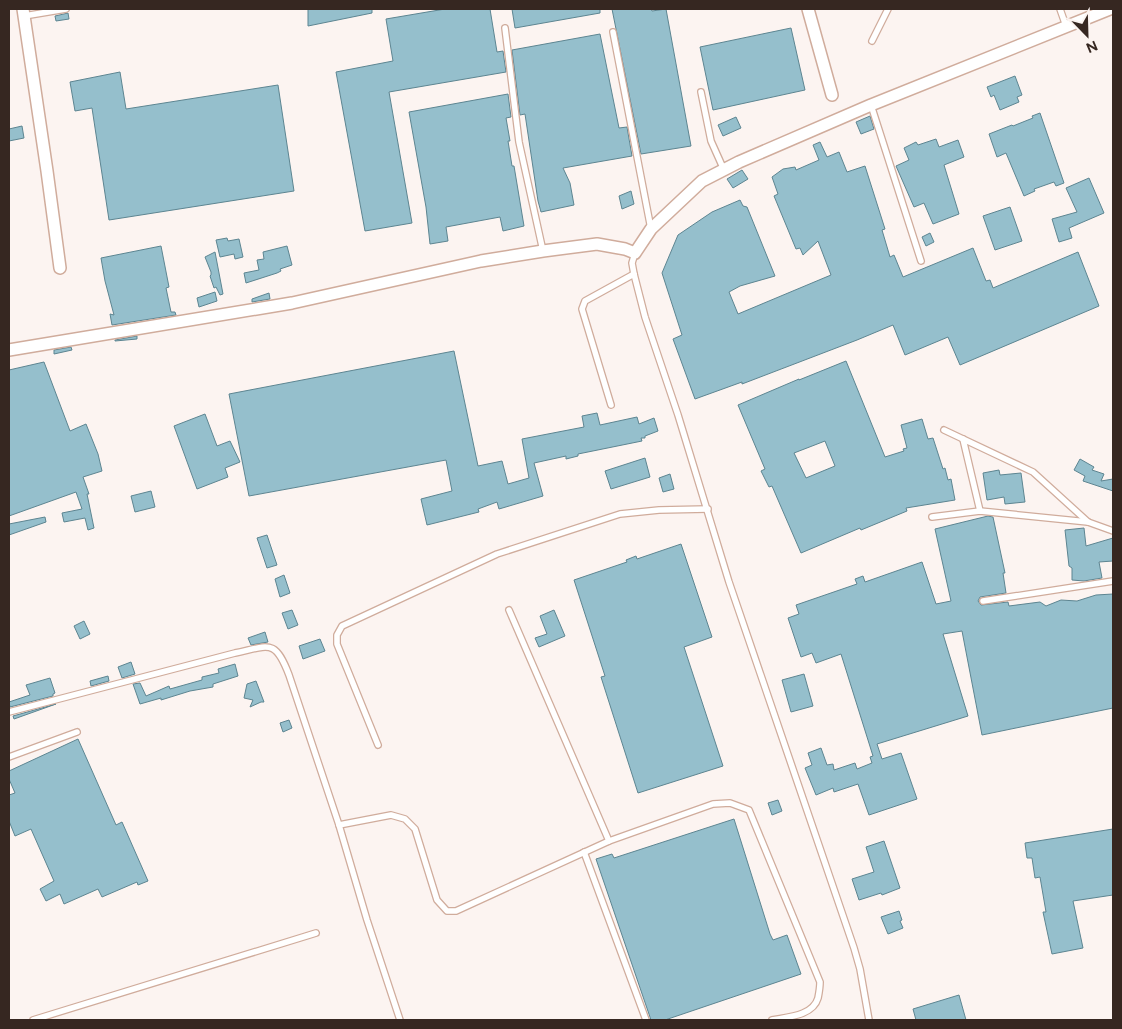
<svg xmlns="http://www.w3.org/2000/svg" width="1122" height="1029" viewBox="0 0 1122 1029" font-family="Figtree,sans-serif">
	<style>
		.building { fill: #95bfcc; stroke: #5d8591; fill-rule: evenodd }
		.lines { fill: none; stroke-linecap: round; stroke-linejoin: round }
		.service-casing { stroke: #d0ac9c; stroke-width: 8 }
		.minor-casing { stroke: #d0ac9c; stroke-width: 14 }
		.service { stroke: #fff; stroke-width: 5.5 }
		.minor { stroke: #fff; stroke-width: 11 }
	</style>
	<rect width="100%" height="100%" fill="#fcf4f1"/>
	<!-- building -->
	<g class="building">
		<polygon points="308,9 372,9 372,13 308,26"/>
		<polygon points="445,9 490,9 497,52 503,51 506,72 389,92 412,223 365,231 336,72 393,61 386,19"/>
		<polygon points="512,9 600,9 600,13 515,28"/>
		<polygon points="612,9 651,9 652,11 666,9 691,146 641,154"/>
		<polygon points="68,13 69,19 56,21 55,16"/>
		<polygon points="791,28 805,90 713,110 700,47"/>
		<polygon points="600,34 619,128 627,127 632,156 563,168 570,183 574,205 541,212 538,201 525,114 520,115 512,50"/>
		<polygon points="120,72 126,109 278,85 294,191 109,220 92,108 75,111 70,82"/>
		<polygon points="1015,76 1022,95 1017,97 1019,102 1000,110 994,95 991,97 987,87"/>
		<polygon points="508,94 511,117 506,118 510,141 508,141 512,166 514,166 524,226 503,231 500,217 446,227 448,241 430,244 426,207 409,112"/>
		<polygon points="1040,113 1064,183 1056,186 1054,182 1034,189 1035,191 1024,196 1006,153 997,157 989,134 1012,125 1013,126 1033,118 1032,116"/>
		<polygon points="870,116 874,129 861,134 856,122"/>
		<polygon points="736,117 741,128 723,136 718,125"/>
		<polygon points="22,126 24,138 9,141 9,129"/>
		<polygon points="936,139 939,147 958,140 964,157 944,165 959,214 933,224 924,203 914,207 896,166 909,160 904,148 916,142 918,145"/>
		<polygon points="820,142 827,157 839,152 847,172 865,166 885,229 882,230 890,257 894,255 903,277 973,248 986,281 990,280 993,288 1078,252 1099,306 960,365 948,337 905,355 893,325 857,340 742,384 742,382 695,399 673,339 682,335 662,273 678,235 712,212 740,200 743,206 747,207 775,276 740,286 729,292 738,314 831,275 818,241 803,255 800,248 796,249 774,196 778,194 772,177 783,169 795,167 796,170 819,160 813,145"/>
		<polygon points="742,170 748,179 733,188 727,179"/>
		<polygon points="1089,178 1104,213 1069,228 1072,238 1059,242 1052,219 1077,212 1066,188"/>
		<polygon points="631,191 634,204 622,209 619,196"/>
		<polygon points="1010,207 1022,241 995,250 983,216"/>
		<polygon points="930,233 934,242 926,246 922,237"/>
		<polygon points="227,238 228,241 239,239 243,257 235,259 234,254 220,257 216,240"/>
		<polygon points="161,246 169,287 166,288 171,312 175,312 176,315 112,325 110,314 114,315 105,281 101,258"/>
		<polygon points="287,246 292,265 280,269 281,271 277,273 246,283 244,273 259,270 257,260 264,259 263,252"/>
		<polygon points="215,252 223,294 220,295 216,287 214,288 210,276 211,275 211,272 205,257"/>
		<polygon points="215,292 217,301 199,307 197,298"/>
		<polygon points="269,293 270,299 252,302 252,299"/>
		<polygon points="137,336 137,339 115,341 115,340"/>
		<polygon points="71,347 72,350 54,354 54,350"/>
		<polygon points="454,351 478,466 502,461 508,484 529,478 522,439 584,427 582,416 597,413 600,425 637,417 639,424 654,418 658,431 645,436 645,438 641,438 642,441 578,454 578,456 566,459 566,456 534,463 543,496 499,509 497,502 478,509 479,512 427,525 421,499 452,491 446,460 249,496 229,394"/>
		<path d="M 846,361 L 885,457 L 904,451 L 903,449 L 907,448 L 901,425 L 922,419 L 928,439 L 933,438 L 943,469 L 945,468 L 948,480 L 951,479 L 955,500 L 906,508 L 907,511 L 861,530 L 860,528 L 801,553 L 772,486 L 769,487 L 761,471 L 765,469 L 738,405 L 799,379 L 799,380 ZM 825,441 L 835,466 L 806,478 L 794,453 Z"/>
		<polygon points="44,362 70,431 86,424 98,454 102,471 83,477 89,494 87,494 94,528 88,530 85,518 64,522 62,513 82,509 76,492 9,516 9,370"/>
		<polygon points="205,414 217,446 230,441 240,462 225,468 228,477 197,489 174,426"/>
		<polygon points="645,458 650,477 611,489 605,471"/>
		<polygon points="1080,459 1094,467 1092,470 1104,474 1101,481 1113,479 1113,491 1083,481 1085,476 1074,470"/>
		<polygon points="999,470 1000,475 1021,473 1025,502 1005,504 1004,497 987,500 983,473"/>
		<polygon points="670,474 674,489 663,492 659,478"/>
		<polygon points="151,491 155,507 135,512 131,496"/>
		<polygon points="988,516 993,517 1005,573 1003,573 1006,593 980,597 978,601 981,605 1008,602 1009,606 1040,602 1046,606 1061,600 1077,601 1096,595 1113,594 1113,708 982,735 962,631 943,634 968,716 877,744 882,759 901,753 917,799 869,815 858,784 834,792 833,788 816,795 805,768 812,765 808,753 821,748 827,765 833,764 834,770 855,763 857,769 872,763 870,757 873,756 841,654 816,663 812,653 801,657 788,618 799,614 796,605 857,584 855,579 863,576 865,582 922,562 936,604 951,601 935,529"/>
		<polygon points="45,517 46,522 9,535 9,524"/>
		<polygon points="1084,528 1086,546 1113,538 1113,561 1099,562 1102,578 1084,581 1072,580 1072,568 1069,566 1065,530"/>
		<polygon points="267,535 277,565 267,568 257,538"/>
		<polygon points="681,544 712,637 684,647 723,766 638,793 601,677 605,676 574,580 627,562 626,560 636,556 637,559"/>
		<polygon points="284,575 290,593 280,597 275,579"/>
		<polygon points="292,610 298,625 288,629 282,613"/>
		<polygon points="554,610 565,636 539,647 535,638 547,634 540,616"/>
		<polygon points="84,621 90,634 80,639 74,626"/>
		<polygon points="265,632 268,642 251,645 248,638"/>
		<polygon points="320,639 325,651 303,659 299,646"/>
		<polygon points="131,662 135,674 122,678 118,667"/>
		<polygon points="235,664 238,676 213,684 213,687 190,691 161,700 161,698 140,704 133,684 140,683 146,696 169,686 170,689 202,680 202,677 219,673 218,669"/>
		<polygon points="804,674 813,706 791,712 782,680"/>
		<polygon points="108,676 109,681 91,686 90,681"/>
		<polygon points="50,678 55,693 53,694 53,696 10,707 9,702 30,695 26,685"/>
		<polygon points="256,681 264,702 261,702 250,707 253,700 244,698 247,684"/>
		<polygon points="56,704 14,719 13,716"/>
		<polygon points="289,720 292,728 283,732 280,723"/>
		<polygon points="78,739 116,825 122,822 148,881 138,885 137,882 102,897 98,889 64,904 60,894 46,901 40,889 54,881 31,829 15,836 9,821 9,795 15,793 9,779 9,771"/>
		<polygon points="778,800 782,811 772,815 768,803"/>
		<polygon points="734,819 770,934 773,940 787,935 801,974 665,1020 651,1020 596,859 612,854 614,858"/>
		<polygon points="1113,829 1113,895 1073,901 1083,948 1052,954 1043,912 1046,912 1040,877 1035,878 1032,858 1027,858 1025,843"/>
		<polygon points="884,841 900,888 882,895 881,893 859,900 852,879 874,872 866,847"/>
		<polygon points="899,911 902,920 900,921 903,928 888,934 881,917"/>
		<polygon points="959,995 966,1020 916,1020 913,1009"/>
	</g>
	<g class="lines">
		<defs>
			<g id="service">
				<polyline points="1060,9 1066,26"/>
				<polyline points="24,16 66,9"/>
				<polyline points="505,28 519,142 543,251"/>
				<polyline points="613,32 651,229"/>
				<polyline points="872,41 888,9"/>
				<polyline points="701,92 711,141 724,170"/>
				<polyline points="871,105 921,261"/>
				<polyline points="635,253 632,263 634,274 645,317 678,415 729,582 854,948 860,969 869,1020"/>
				<polyline points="611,405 582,309 585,301 634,274"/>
				<polyline points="944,430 1033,472 1088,522 1113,531"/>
				<polyline points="963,439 980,511"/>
				<polyline points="932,517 980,511 1088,522"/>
				<polyline points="983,601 1113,581"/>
				<polyline points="509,610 609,841"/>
				<path d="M 9,712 L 235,653 C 269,646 275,638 289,675 L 339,825 L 367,920 L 400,1020"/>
				<polyline points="378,745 337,644 337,635 342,626 497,554 620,514 659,510 708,509"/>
				<polyline points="9,757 77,732"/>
				<path d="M 339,825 L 391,815 L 405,819 L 415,829 L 437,900 L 447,911 L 456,911 L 609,841 L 713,804 L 730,803 L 749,810 L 820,982 C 820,987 819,993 818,998 C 813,1016 787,1017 772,1020"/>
				<polyline points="584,852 646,1020"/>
				<polyline points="33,1020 316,933"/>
			</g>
			<g id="minor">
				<polyline points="23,9 47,171 60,268"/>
				<polyline points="808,9 832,95"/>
				<polyline points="9,350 292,303 481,261 543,251 597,244 625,249 635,253 651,229 702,181 739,162 871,105 1110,9"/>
			</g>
		</defs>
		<!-- service casing -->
		<use href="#service" class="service-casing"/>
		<!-- minor casing -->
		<use href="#minor" class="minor-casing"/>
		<!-- service -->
		<use href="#service" class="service"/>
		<!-- minor -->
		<use href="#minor" class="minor"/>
	</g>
	<!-- border -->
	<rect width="1122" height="1029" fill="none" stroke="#362721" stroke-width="20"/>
	<!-- north arrow -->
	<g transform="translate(1087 35) rotate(157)" stroke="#fcf4f1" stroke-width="4" paint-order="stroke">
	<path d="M0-4L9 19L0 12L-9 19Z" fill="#362721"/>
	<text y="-8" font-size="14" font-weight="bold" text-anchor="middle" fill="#362721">N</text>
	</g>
</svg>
